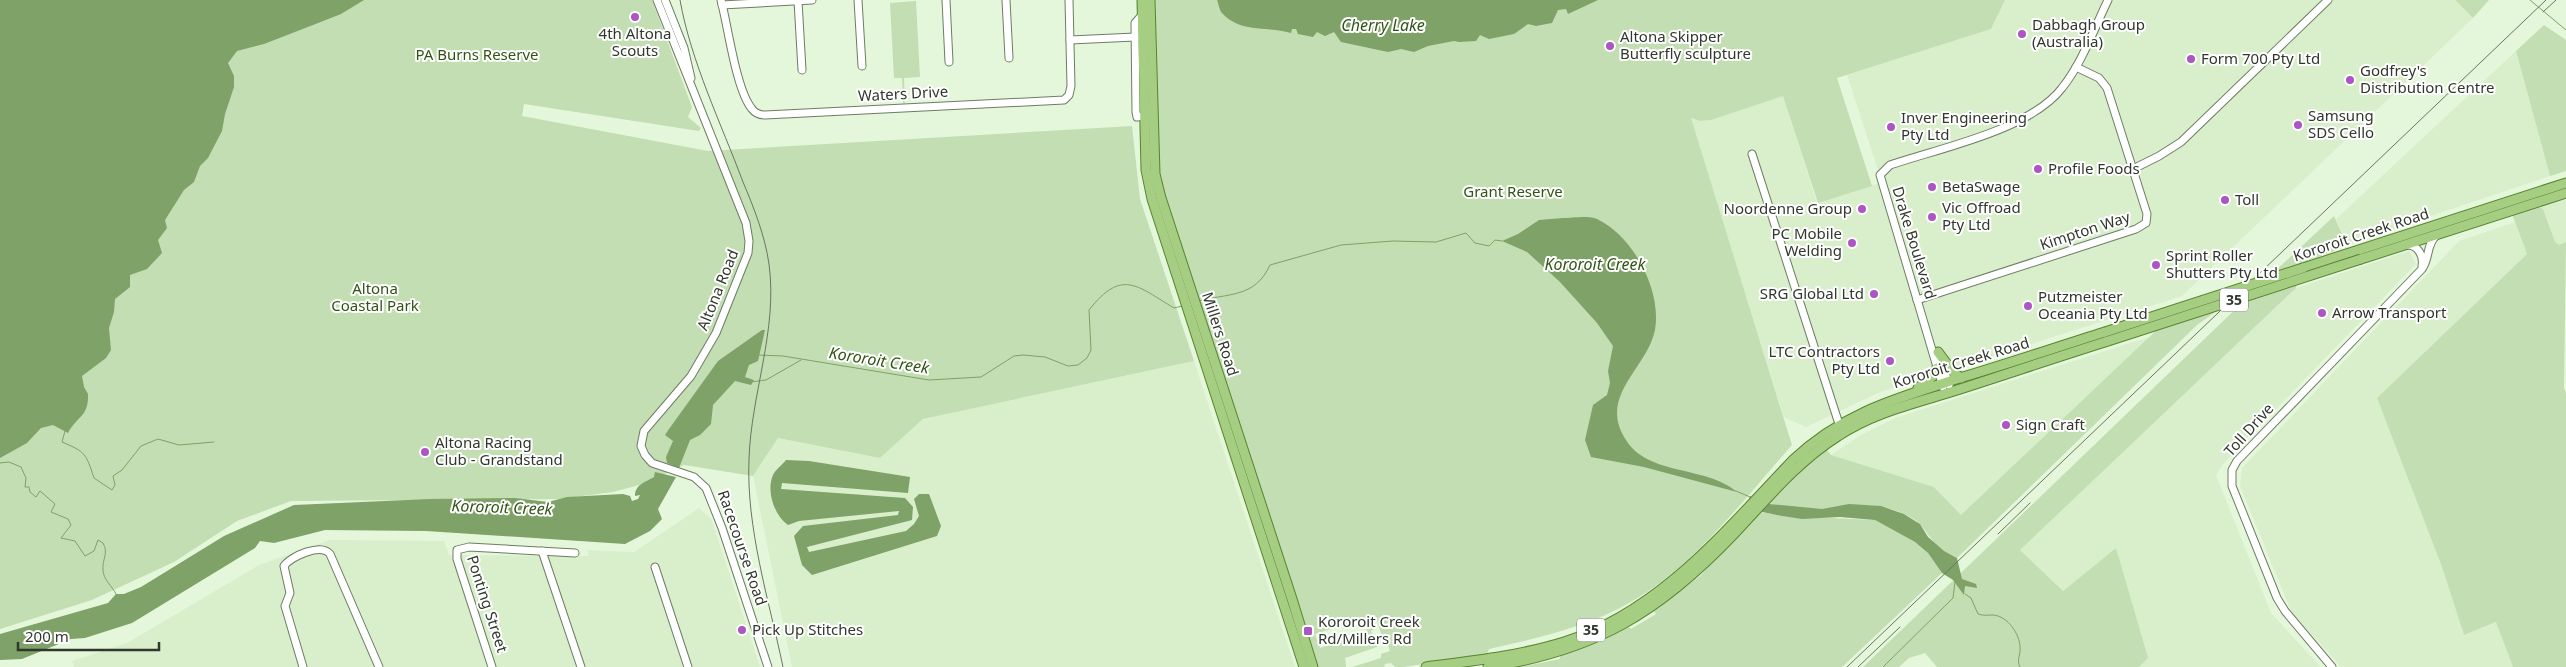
<svg xmlns="http://www.w3.org/2000/svg" width="2566" height="667" viewBox="0 0 2566 667" font-family="'Noto Sans',sans-serif">
	<style>
		.built { fill: #d9efcb }
		.green { fill: #c3deb2 }
		.water { fill: #7ea267 }
		.lines { fill: none; stroke-linecap: round; stroke-linejoin: round }
		.stream { stroke: #7ea267; stroke-width: 1 }
		.minor-casing { stroke: #6d7d64; stroke-width: 9 }
		.major-casing { stroke: #56842f; stroke-width: 11 }
		.minor { stroke: #fff; stroke-width: 7 }
		.major { stroke: #a6ce83; stroke-width: 9 }
		.rail { stroke: #6a7564; stroke-width: 1 }
		.major-bridge-casing { stroke: #56842f; stroke-width: 11; stroke-linecap: butt }
		.major-bridge { stroke: #a6ce83; stroke-width: 9 }
		.poi-dot { fill: #ac55c3; stroke: #fff; stroke-width: 2 }
		.labels { text-anchor: middle; stroke-width: 4; stroke-linejoin: round; paint-order: stroke }
		.shield { fill: #fff; stroke: #6e736b; stroke-width: 1 }
		.shield-label { font-size: 14px; font-weight: bold; fill: #30372c }
		.poi-label { font-size: 15px; fill: #30372c; stroke: #fff; text-anchor: start }
		.park-label { font-size: 15px; fill: #315314; stroke: #fff }
		.street-label { font-size: 15px; fill: #30372c; stroke: #fff }
		.water-label { font-size: 16px; font-style: italic; fill: #315415; stroke: #fff }
	</style>
	<rect width="100%" height="100%" fill="#e5f7da"/>
	<!-- built -->
	<g class="built">
		<polygon points="2005,0 2455,0 2473,18 2182,296 1878,393 1806,427 1784,417 1690,118 1700,121 1711,120 1783,95 1817,203 1882,182 1847,75 1991,29"/>
		<polygon points="2516,51 2550,176 2341,246 2338,236 2342,234 2336,219"/>
		<polygon points="2566,199 2566,244 2558,247 2553,244 2538,208"/>
		<polygon points="2515,222 2527,254 2377,398 2442,567 2464,635 2497,622 2513,667 2341,667 2291,611 2240,486 2242,468 2459,241"/>
		<polygon points="2409,251 2416,264 2225,462 2216,475 2271,613 2321,667 2139,667 2116,548 2063,591 2020,550 2296,288"/>
		<polygon points="2155,335 1961,515 1934,487 1831,455 1859,436 1895,418"/>
		<polygon points="1194,361 1295,667 792,667 753,476 778,438 880,458 923,419"/>
		<polygon points="699,508 711,518 760,667 74,667 72,661 127,643 259,565 330,540 444,541 449,555 589,556 587,550 634,552"/>
	</g>
	<!-- green -->
	<g class="green">
		<polygon points="0,0 652,0 692,107 688,117 701,128 699,131 524,104 522,116 708,151 1132,126 1140,199 1194,361 923,419 880,458 778,438 753,476 684,465 643,484 613,492 559,499 291,501 237,521 174,562 92,600 0,629"/>
		<path d="M 1154,0 L 2005,0 L 1991,29 L 1837,78 L 1872,186 L 1818,203 L 1783,96 L 1711,120 L 1700,121 L 1691,118 L 1792,445 C 1743,500 1695,566 1629,603 C 1585,628 1537,638 1489,649 L 1487,654 L 1404,667 L 1395,667 L 1391,663 L 1385,664 L 1384,667 L 1352,667 L 1381,658 L 1381,654 L 1390,651 L 1385,636 L 1382,636 L 1375,615 L 1315,634 L 1320,648 L 1366,632 L 1367,628 L 1372,627 L 1374,629 L 1371,631 L 1375,644 L 1378,643 L 1377,647 L 1345,658 L 1346,667 L 1316,667 L 1311,653 L 1313,650 L 1169,211 L 1159,175 L 1158,152 Z"/>
		<polygon points="2455,0 2489,0 2473,18"/>
		<polygon points="916,1 920,77 904,78 905,103 903,103 902,78 894,78 890,3"/>
		<polygon points="2544,25 2566,40 2566,171 2550,176 2516,51"/>
		<polygon points="2536,206 2543,209 2555,242 2559,245 2566,242 2564,388 2566,393 2566,667 2513,667 2496,622 2464,635 2442,567 2377,398 2527,254 2512,214"/>
		<polygon points="2334,216 2342,234 2338,236 2342,248 2272,274"/>
		<polygon points="2297,282 2296,288 2020,550 2063,591 2116,548 2148,658 2139,667 1937,667 1925,653 1909,658 1899,667 1863,667 2245,300"/>
		<polygon points="1190,306 1193,306 1296,617 1309,667"/>
		<path d="M 2214,309 L 2214,313 L 2197,325 L 1957,558 C 1952,554 1948,554 1943,551 C 1930,542 1926,526 1912,518 C 1884,502 1856,503 1826,509 C 1813,511 1781,507 1768,503 L 1798,473 L 1827,450 L 1831,455 L 1934,487 L 1961,515 L 2161,326 Z"/>
		<polygon points="1760,512 1789,516 1875,520 1915,542 1928,553 1942,573 1842,667 1520,667 1560,659 1560,656 1605,639 1629,627 1631,629 1656,614 1654,611 1700,576"/>
	</g>
	<!-- water -->
	<g class="water">
		<path d="M 0,0 L 364,0 L 341,14 L 313,25 L 264,44 L 237,51 L 228,63 L 234,76 L 234,87 L 225,114 L 222,131 L 208,158 L 200,166 L 194,182 L 184,190 L 165,220 L 167,228 L 158,240 L 162,253 L 147,269 L 130,275 L 130,287 L 115,299 L 114,312 L 109,328 L 111,350 L 106,358 L 82,376 L 84,387 L 88,394 C 89,417 77,416 68,433 L 53,425 L 41,428 L 27,443 L 0,458 Z"/>
		<path d="M 1217,0 L 1598,0 L 1568,14 L 1566,9 L 1558,10 L 1552,23 L 1536,26 L 1528,24 L 1514,34 L 1489,39 L 1480,35 L 1476,41 L 1459,42 L 1454,41 L 1428,46 L 1414,52 L 1401,49 L 1388,52 L 1341,42 L 1334,32 L 1325,36 L 1317,32 L 1313,37 L 1298,34 L 1296,29 L 1292,29 L 1291,33 C 1267,26 1241,33 1223,14 C 1219,11 1219,4 1217,0 Z"/>
		<path d="M 1563,218 C 1572,218 1589,215 1597,219 C 1633,236 1662,290 1655,330 C 1647,369 1597,396 1626,440 C 1648,476 1705,465 1737,492 L 1644,467 L 1591,457 L 1585,440 L 1593,405 L 1607,395 L 1610,383 L 1608,371 L 1613,346 L 1597,323 L 1560,282 L 1527,252 L 1502,241 L 1518,234 L 1539,220 Z"/>
		<polygon points="762,330 765,330 758,361 749,365 745,377 754,380 751,385 735,381 713,405 711,424 700,435 690,440 679,468 667,463 666,457 673,441 665,435 669,429 718,361"/>
		<path d="M 786,460 L 809,461 L 910,477 L 908,493 L 782,483 L 781,489 L 905,498 L 913,507 L 912,520 L 807,547 L 809,552 L 906,531 L 914,524 L 919,516 L 914,499 L 919,494 L 929,494 L 941,526 L 937,536 L 812,575 L 802,565 L 794,536 L 803,526 L 898,515 L 899,511 L 799,521 L 788,525 C 774,515 766,491 773,475 C 775,470 782,465 786,460 Z"/>
		<path d="M 655,472 L 676,477 L 658,509 L 662,519 L 650,531 L 625,544 L 426,531 L 325,530 L 274,543 L 260,541 L 255,548 L 132,623 L 85,638 L 71,639 L 22,659 L 0,660 L 0,634 L 108,603 L 116,594 L 124,594 L 141,587 L 224,536 L 294,505 L 430,499 L 515,498 L 548,502 L 567,497 L 623,494 L 630,496 L 632,501 L 638,499 L 640,495 L 635,496 C 635,484 646,482 654,477 Z"/>
		<polygon points="1750,496 1769,504 1822,509 1849,504 1881,506 1904,514 1920,524 1928,537 1944,551 1957,558 1962,579 1976,584 1977,588 1965,586 1964,595 1953,580 1942,573 1928,553 1915,542 1875,520 1840,517 1802,519 1777,515 1758,511 1749,499"/>
	</g>
	<g class="lines">
		<!-- stream -->
		<g class="stream">
			<polyline points="2530,0 2566,30"/>
			<path d="M 1198,301 C 1229,293 1255,298 1270,265 L 1341,245 L 1393,241 L 1436,242 L 1466,233 L 1475,243 L 1489,246 L 1495,240 L 1502,241"/>
			<path d="M 758,355 L 783,356 L 929,380 L 981,377 L 1014,356 L 1023,355 L 1045,357 L 1068,366 L 1078,365 L 1087,358 L 1091,350 L 1089,310 C 1122,268 1137,286 1174,308 L 1182,306"/>
			<polyline points="751,382 766,380 801,360"/>
			<path d="M 65,431 L 62,442 C 86,452 86,454 94,478 L 112,490 L 115,485 L 113,476 L 122,470 L 141,446 L 158,439 L 179,445 L 214,442"/>
			<path d="M 0,463 L 9,462 L 21,467 L 26,478 L 25,487 L 29,487 L 30,492 L 36,497 L 40,491 L 55,504 L 51,512 L 68,519 L 71,525 L 61,538 L 75,541 L 85,556 L 94,551 L 98,540 L 103,543 C 109,553 102,559 103,570 C 103,579 112,586 116,594"/>
			<polyline points="1736,491 1750,497"/>
			<path d="M 1965,594 L 1971,598 L 1978,614 C 1984,616 1987,615 1993,615 C 2008,616 2020,635 2020,647 C 2021,655 2016,660 2020,667"/>
			<polyline points="1883,667 1953,598 1955,582"/>
		</g>
		<defs>
			<g id="minor">
				<polyline points="657,0 746,223 749,241 748,253 716,333 691,376 644,431 641,446 645,455 652,463 694,477 706,488 722,528 768,667"/>
				<polyline points="665,0 684,48 691,78"/>
				<path d="M 721,0 C 728,26 736,90 752,109 C 755,113 760,115 765,115 L 1064,100 L 1069,95 L 1071,86 L 1069,0"/>
				<polyline points="858,0 862,66"/>
				<polyline points="946,0 949,62"/>
				<polyline points="1006,0 1009,58"/>
				<polyline points="798,1 802,70"/>
				<polyline points="722,5 812,0"/>
				<polyline points="1142,15 1135,23 1136,112 1137,117 1145,116"/>
				<polyline points="1070,40 1135,37"/>
				<polyline points="1752,154 1839,424"/>
				<polyline points="2133,169 2159,156 2181,142 2328,0"/>
				<path d="M 2406,245 C 2417,244 2424,255 2422,266"/>
				<polyline points="1917,300 2136,229 2146,223 2147,214 2107,88 2099,78 2076,67"/>
				<polyline points="1941,360 1949,385"/>
				<path d="M 1943,387 L 1880,175 L 1890,165 C 1940,148 2030,130 2062,88 C 2082,63 2094,29 2108,0"/>
				<polyline points="542,551 581,667"/>
				<polyline points="655,567 688,667"/>
				<path d="M 303,667 L 285,606 L 290,593 L 284,566 C 291,556 321,543 330,554 L 379,667"/>
				<polyline points="492,667 457,559 457,550 469,547 575,553"/>
				<path d="M 2332,667 L 2285,611 L 2277,598 L 2232,486 L 2232,470 L 2237,461 L 2422,269 C 2430,258 2426,245 2436,236"/>
			</g>
			<g id="major">
				<polyline points="1142,0 1146,170 1152,199 1304,667"/>
				<polyline points="1150,0 1155,174 1161,198 1292,599 1313,667"/>
				<polyline points="2361,259 2566,193"/>
				<polyline points="2303,268 2566,183"/>
				<polyline points="1938,352 1953,372 1961,378"/>
				<polyline points="1918,388 1932,377 1937,368"/>
				<path d="M 1426,667 C 1472,661 1519,656 1564,642 C 1660,612 1726,530 1793,460 C 1844,412 1898,398 1963,377 C 2010,363 2057,347 2105,332"/>
				<path d="M 1488,667 C 1595,651 1660,612 1734,534 C 1767,499 1797,462 1838,436 C 1874,412 1916,403 1957,390 C 2007,374 2057,357 2108,341"/>
			</g>
		</defs>
		<!-- minor casing -->
		<use href="#minor" class="minor-casing"/>
		<!-- major casing -->
		<use href="#major" class="major-casing"/>
		<!-- minor -->
		<use href="#minor" class="minor"/>
		<!-- major -->
		<use href="#major" class="major"/>
		<!-- rail -->
		<g class="rail">
			<path d="M 680,0 C 691,62 721,123 743,182 C 754,208 765,236 769,264 C 778,330 751,394 749,459 C 746,528 769,600 783,667"/>
			<polyline points="2543,12 2556,0"/>
			<polyline points="1998,534 2030,503"/>
			<polyline points="1847,667 2546,0"/>
			<polyline points="1858,667 1900,627"/>
		</g>
		<defs>
			<g id="major-bridge">
				<polyline points="2105,332 2303,268"/>
				<polyline points="2108,341 2361,259"/>
			</g>
		</defs>
		<!-- major-bridge casing -->
		<use href="#major-bridge" class="major-bridge-casing"/>
		<!-- major-bridge -->
		<use href="#major-bridge" class="major-bridge"/>
	</g>
	<!-- markers -->
	<g class="poi-dot">
		<circle cx="635" cy="17" r="5"/>
		<circle cx="2022" cy="34" r="5"/>
		<circle cx="1610" cy="46" r="5"/>
		<circle cx="2191" cy="59" r="5"/>
		<circle cx="2350" cy="80" r="5"/>
		<circle cx="2298" cy="125" r="5"/>
		<circle cx="1891" cy="127" r="5"/>
		<circle cx="2038" cy="169" r="5"/>
		<circle cx="1932" cy="187" r="5"/>
		<circle cx="2225" cy="200" r="5"/>
		<circle cx="1862" cy="209" r="5"/>
		<circle cx="1932" cy="217" r="5"/>
		<circle cx="1852" cy="243" r="5"/>
		<circle cx="2156" cy="265" r="5"/>
		<circle cx="1874" cy="294" r="5"/>
		<circle cx="2028" cy="306" r="5"/>
		<circle cx="2322" cy="313" r="5"/>
		<circle cx="1890" cy="361" r="5"/>
		<circle cx="2006" cy="425" r="5"/>
		<circle cx="425" cy="452" r="5"/>
		<circle cx="742" cy="630" r="5"/>
		<rect x="1303" y="626" width="10" height="10" rx="2.5"/>
	</g>
	<g class="labels">
		<!-- shield labels -->
		<g class="shield">
			<rect x="2220" y="288.5" width="28" height="23" rx="4"/>
			<rect x="1577" y="618.5" width="28" height="23" rx="4"/>
		</g>
		<g class="shield-label">
			<text x="2234" y="305">35</text>
			<text x="1591" y="635">35</text>
		</g>
		<!-- poi labels -->
		<g class="poi-label">
			<text x="2032" y="30">Dabbagh Group<tspan x="2032" dy="17">(Australia)</tspan></text>
			<text x="635" y="39" text-anchor="middle">4th Altona<tspan x="635" dy="17">Scouts</tspan></text>
			<text x="1620" y="42">Altona Skipper<tspan x="1620" dy="17">Butterfly sculpture</tspan></text>
			<text x="2201" y="64">Form 700 Pty Ltd</text>
			<text x="2360" y="76">Godfrey's<tspan x="2360" dy="17">Distribution Centre</tspan></text>
			<text x="2308" y="121">Samsung<tspan x="2308" dy="17">SDS Cello</tspan></text>
			<text x="1901" y="123">Inver Engineering<tspan x="1901" dy="17">Pty Ltd</tspan></text>
			<text x="2048" y="174">Profile Foods</text>
			<text x="1942" y="192">BetaSwage</text>
			<text x="2235" y="205">Toll</text>
			<text x="1942" y="213">Vic Offroad<tspan x="1942" dy="17">Pty Ltd</tspan></text>
			<text x="1852" y="214" text-anchor="end">Noordenne Group</text>
			<text x="1842" y="239" text-anchor="end">PC Mobile<tspan x="1842" dy="17">Welding</tspan></text>
			<text x="2166" y="261">Sprint Roller<tspan x="2166" dy="17">Shutters Pty Ltd</tspan></text>
			<text x="1864" y="299" text-anchor="end">SRG Global Ltd</text>
			<text x="2038" y="302">Putzmeister<tspan x="2038" dy="17">Oceania Pty Ltd</tspan></text>
			<text x="2332" y="318">Arrow Transport</text>
			<text x="1880" y="357" text-anchor="end">LTC Contractors<tspan x="1880" dy="17">Pty Ltd</tspan></text>
			<text x="2016" y="430">Sign Craft</text>
			<text x="435" y="448">Altona Racing<tspan x="435" dy="17">Club - Grandstand</tspan></text>
			<text x="1318" y="627">Kororoit Creek<tspan x="1318" dy="17">Rd/Millers Rd</tspan></text>
			<text x="752" y="635">Pick Up Stitches</text>
		</g>
		<!-- park labels -->
		<g class="park-label">
			<text x="477" y="60">PA Burns Reserve</text>
			<text x="1513" y="197">Grant Reserve</text>
			<text x="375" y="294">Altona<tspan x="375" dy="17">Coastal Park</tspan></text>
		</g>
		<!-- street labels -->
		<g class="street-label">
			<text transform="translate(903 94) rotate(-3)" y="5">Waters Drive</text>
			<text transform="translate(2085 231) rotate(-18)" y="5">Kimpton Way</text>
			<text transform="translate(2361 235) rotate(-18)" y="5">Kororoit Creek Road</text>
			<text transform="translate(1914 243) rotate(73)" y="5">Drake Boulevard</text>
			<text transform="translate(718 290) rotate(-68)" y="5">Altona Road</text>
			<text transform="translate(1220 334) rotate(72)" y="5">Millers Road</text>
			<text transform="translate(1961 363) rotate(-17)" y="5">Kororoit Creek Road</text>
			<text transform="translate(2249 430) rotate(-48)" y="5">Toll Drive</text>
			<text transform="translate(742 548) rotate(71)" y="5">Racecourse Road</text>
			<text transform="translate(487 604) rotate(72)" y="5">Ponting Street</text>
		</g>
		<!-- water labels -->
		<g class="water-label">
			<text x="1383" y="31">Cherry Lake</text>
			<text x="1595" y="270">Kororoit Creek</text>
			<text transform="translate(879 360) rotate(9)" y="6">Kororoit Creek</text>
			<text transform="translate(502 507) rotate(2)" y="6">Kororoit Creek</text>
		</g>
	</g>
	<!-- scale -->
	<path d="M18 642v8h141v-8" fill="none" stroke="#30372c" stroke-width="2.5"/>
	<text x="25" y="642" font-size="15" fill="#30372c" stroke="#ffffff" stroke-width="4" paint-order="stroke">200 m</text>
</svg>
